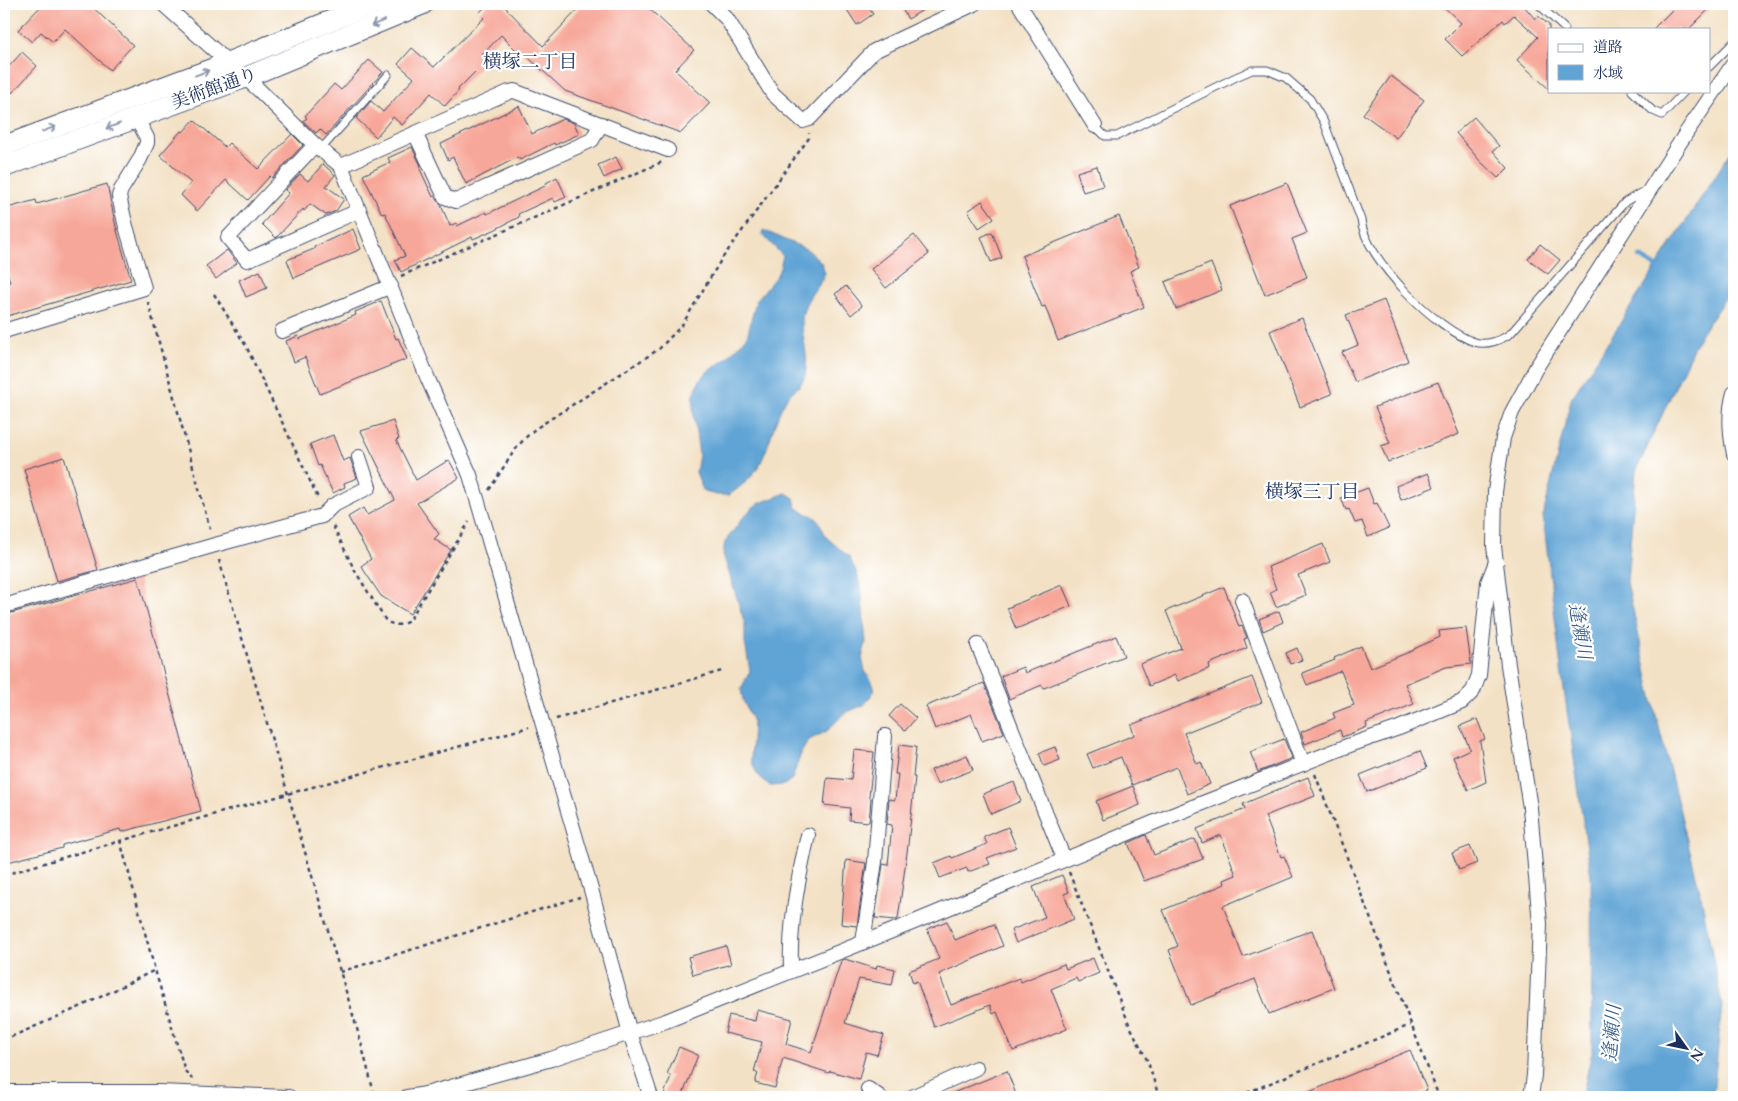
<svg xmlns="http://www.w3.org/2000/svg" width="1738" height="1101" viewBox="0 0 1738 1101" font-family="Cardo,'Noto Serif JP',serif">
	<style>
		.water { fill: #60a4d5; stroke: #3e6a9a }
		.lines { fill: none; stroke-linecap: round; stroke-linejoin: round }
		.stream { stroke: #60a4d5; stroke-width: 4.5 }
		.building { fill: #f7a799 }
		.lane-casing { stroke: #3b4a6d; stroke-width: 9 }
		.street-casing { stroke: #3b4a6d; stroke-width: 16 }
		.secondary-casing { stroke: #3b4a6d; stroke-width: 22 }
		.path { stroke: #3b4a6d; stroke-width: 2.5; stroke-dasharray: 4 4; stroke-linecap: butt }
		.lane { stroke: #fff; stroke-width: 7 }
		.street { stroke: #fff; stroke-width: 14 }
		.secondary { stroke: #fff; stroke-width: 20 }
		.oneway { stroke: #8d97ae }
		.labels { text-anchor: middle; stroke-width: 4.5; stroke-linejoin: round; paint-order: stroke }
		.street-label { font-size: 18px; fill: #1b2f5e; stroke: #fff }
		.neighbourhood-label { font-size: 19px; fill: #1b2f5e; stroke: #fff }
		.water-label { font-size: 19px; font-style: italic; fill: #375e8e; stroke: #fff }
	</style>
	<rect width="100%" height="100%" fill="#fff"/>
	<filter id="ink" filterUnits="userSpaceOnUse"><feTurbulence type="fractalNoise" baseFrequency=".02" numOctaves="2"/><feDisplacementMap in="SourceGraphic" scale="10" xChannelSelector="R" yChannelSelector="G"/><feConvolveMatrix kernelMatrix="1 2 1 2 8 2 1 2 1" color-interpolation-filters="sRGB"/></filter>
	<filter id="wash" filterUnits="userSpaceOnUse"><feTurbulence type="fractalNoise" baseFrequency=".0096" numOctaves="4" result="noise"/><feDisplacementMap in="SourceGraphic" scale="20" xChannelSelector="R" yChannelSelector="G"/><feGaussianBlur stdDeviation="1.12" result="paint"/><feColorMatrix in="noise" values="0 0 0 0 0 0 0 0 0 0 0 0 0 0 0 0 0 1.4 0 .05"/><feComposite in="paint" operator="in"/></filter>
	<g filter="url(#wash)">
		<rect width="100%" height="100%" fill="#f3e1c5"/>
		<!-- water -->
		<g class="water">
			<polygon points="1734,147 1734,285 1697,340 1636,471 1627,582 1655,711 1701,896 1722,1005 1713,1097 1582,1097 1592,1052 1591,876 1561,669 1543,516 1571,399"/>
			<path d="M 763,230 L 808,250 L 821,262 L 825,273 C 819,288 806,297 803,313 C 799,332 809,351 806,370 C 803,389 793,387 785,401 C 774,420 771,442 761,462 C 754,476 742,486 729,495 L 716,495 L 703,490 L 696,472 L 699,455 L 693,409 L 694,394 L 700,380 L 707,372 L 725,360 L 747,337 L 756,301 L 777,275 L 780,268 L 783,256 L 763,235 Z"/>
			<polygon points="786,493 794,498 796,507 803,512 813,516 819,521 826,537 849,557 857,573 861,590 866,642 862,658 865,671 871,680 875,690 864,705 845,713 827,731 809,740 802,751 792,779 784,785 770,786 757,774 751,760 753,722 743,700 741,689 750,671 745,642 745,624 723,554 725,542 742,519 752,508 760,503"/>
		</g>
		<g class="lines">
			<!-- stream -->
			<polyline class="stream" points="1640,257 1660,269"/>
		</g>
		<g id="blocks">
			<!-- building -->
			<g class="building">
				<polygon points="43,4 89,4 133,45 110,70 65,29 53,42 41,32 32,42 18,30"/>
				<polygon points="488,4 502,4 543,46 583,4 644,4 694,50 675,70 710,103 681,133 565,91 519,49 517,51 501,35 482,55 487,60 458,89 459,90 445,106 431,93 402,125 393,117 376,137 356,118 371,101 383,112 414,78 398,64 412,48 434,67 484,18 479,13"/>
				<polygon points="843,4 866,4 873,14 857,25"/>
				<polygon points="899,4 933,4 908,19"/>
				<polygon points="1441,4 1527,4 1524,6 1535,19 1538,16 1549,25 1549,89 1517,60 1538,37 1514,15 1505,23 1503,20 1462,56 1445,39 1461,23"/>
				<polygon points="1678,4 1714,4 1689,29 1653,29"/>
				<polygon points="22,52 37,66 12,93 4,85 4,72"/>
				<polygon points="369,60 383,72 326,135 320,129 316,133 303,121 307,118 305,116 334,84 341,90"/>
				<polygon points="1391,76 1424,100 1396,138 1363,114"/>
				<polygon points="519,106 532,134 563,119 574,123 579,134 555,145 554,143 520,160 518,157 466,184 453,157 448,160 441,144"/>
				<polygon points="1474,117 1499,146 1493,151 1508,168 1498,178 1480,161 1456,133"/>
				<polygon points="194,120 225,147 229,143 258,169 292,134 303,145 272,178 270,176 248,200 226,180 197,211 181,195 191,183 160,155 181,131 183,132"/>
				<polygon points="412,147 421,166 419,167 433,197 435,196 440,203 450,226 456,223 457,226 486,212 487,214 547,185 546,183 557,177 566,197 555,202 553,198 518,214 519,217 494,230 473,239 472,237 401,272 395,260 405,256 385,213 382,214 363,175 390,162 388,158"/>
				<polygon points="616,157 622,169 604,178 598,165"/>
				<polygon points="323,164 335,175 326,186 344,199 336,211 326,215 310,204 304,211 303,209 276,238 262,224 289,193 285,190 300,174 308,181"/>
				<polygon points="1097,166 1103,186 1083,192 1077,172"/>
				<polygon points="1287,183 1307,233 1292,239 1307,277 1265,295 1230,206"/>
				<polygon points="107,184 116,227 131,280 4,317 4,284 10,282 4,261 4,209 36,200 37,204"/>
				<polygon points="982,201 994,218 979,228 968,211"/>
				<polygon points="1119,216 1139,267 1130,271 1144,307 1058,341 1045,306 1042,307 1022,256"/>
				<polygon points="353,229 361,249 294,278 287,260 314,249 314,247"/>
				<polygon points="992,232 1002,258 991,262 981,237"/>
				<polygon points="914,235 929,254 886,288 871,269"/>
				<polygon points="1540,244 1560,260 1548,274 1528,259"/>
				<polygon points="227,250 237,263 216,279 206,266"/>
				<polygon points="1211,263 1222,290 1176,309 1165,282"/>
				<polygon points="260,271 267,288 246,297 239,280"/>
				<polygon points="846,286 862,306 851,315 835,294"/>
				<polygon points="1384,300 1408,361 1355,382 1342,352 1358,345 1346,315"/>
				<polygon points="381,301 396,339 398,338 407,359 320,394 305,357 294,362 286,341 298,336 299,339 356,315 355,312"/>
				<polygon points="1302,318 1332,394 1300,407 1270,331"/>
				<polygon points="1438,382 1459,434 1388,462 1381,446 1390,443 1375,407"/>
				<polygon points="393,421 399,439 396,440 416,480 449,460 459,478 417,503 439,534 434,539 451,550 410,614 381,596 361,566 371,559 348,517 363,508 367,515 395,500 361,431"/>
				<polygon points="333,435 343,461 350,458 357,478 344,483 345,487 333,493 320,465 318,466 310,444"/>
				<polygon points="64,457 98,570 57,581 24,469"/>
				<polygon points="1428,473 1434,487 1401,500 1396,486"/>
				<polygon points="1368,488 1374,504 1377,503 1389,528 1368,537 1362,521 1355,523 1349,509 1346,510 1341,498"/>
				<polygon points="1323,544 1330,562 1298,575 1306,595 1276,607 1270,592 1276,589 1268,567"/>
				<polygon points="138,578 201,811 121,832 120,829 62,845 62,848 4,863 4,787 9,787 4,768 4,615"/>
				<polygon points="1062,585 1071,606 1016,629 1007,608"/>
				<polygon points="1224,587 1239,627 1242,626 1247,638 1244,639 1247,648 1209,664 1210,668 1178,681 1175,675 1149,686 1140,664 1181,648 1166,611"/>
				<polygon points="1279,611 1283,622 1263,631 1259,619"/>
				<polygon points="1466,628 1471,664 1446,667 1405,684 1414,704 1366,723 1367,727 1342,737 1340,730 1305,744 1301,732 1335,718 1333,713 1354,705 1341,671 1307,685 1302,673 1335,660 1334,658 1361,646 1370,668 1414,650 1414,649 1440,637 1439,631"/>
				<polygon points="1116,636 1124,656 1044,688 1042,685 1009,699 1001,676 1023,667 1025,673"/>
				<polygon points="1297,648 1302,660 1290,664 1286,653"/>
				<polygon points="1252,677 1262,702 1184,733 1197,764 1201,762 1210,784 1187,794 1177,767 1132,785 1121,757 1093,768 1087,754 1134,735 1131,725"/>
				<polygon points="984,683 1004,733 982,741 971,714 935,729 926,706"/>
				<polygon points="900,704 916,718 905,731 889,716"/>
				<polygon points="1477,719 1485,739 1480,741 1486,782 1468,790 1453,757 1470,749 1460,726"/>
				<polygon points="1284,739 1292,758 1258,772 1250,752"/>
				<polygon points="899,745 916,747 913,777 915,777 908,845 898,919 896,920 875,918 883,864 888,865 892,825 887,824 889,799 895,800 898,774 895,774"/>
				<polygon points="1055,747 1060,760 1044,766 1039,753"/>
				<polygon points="854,750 874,752 869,797 871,798 869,822 849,820 850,808 824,805 827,778 851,780"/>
				<polygon points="1420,751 1427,768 1367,792 1360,775"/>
				<polygon points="967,755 973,770 937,784 931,770"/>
				<polygon points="1308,777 1315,796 1265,816 1281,857 1284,856 1293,877 1223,906 1243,957 1312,930 1334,988 1269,1014 1255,979 1191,1005 1169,950 1178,946 1163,910 1225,884 1224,880 1236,875 1221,835 1202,843 1197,829 1245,809 1243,804"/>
				<polygon points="1014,782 1021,801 991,814 983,794"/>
				<polygon points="1133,786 1140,805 1103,820 1096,801"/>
				<polygon points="1008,827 1016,847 987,858 990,864 968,872 967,868 940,878 934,863 951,856 952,858 987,844 984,837"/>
				<polygon points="1146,835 1154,855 1195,839 1203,859 1144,881 1128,843"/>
				<polygon points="1470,846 1477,863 1459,870 1452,853"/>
				<polygon points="846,860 866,863 857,926 841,924"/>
				<polygon points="1062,875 1069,892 1064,894 1074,919 1016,943 1011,930 1045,917 1033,887"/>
				<polygon points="947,921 955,940 994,924 1003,946 939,974 951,1005 1019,978 1021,982 1064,964 1066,969 1093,958 1099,973 1078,982 1076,978 1051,989 1067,1029 1013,1051 997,1012 993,1014 990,1005 934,1027 917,981 913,983 909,971 939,959 927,929"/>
				<polygon points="726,946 731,964 693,975 688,957"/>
				<polygon points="845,959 876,969 877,965 895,969 892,985 859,979 845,1023 884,1035 877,1055 866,1052 859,1079 830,1071 829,1073 783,1058 775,1088 755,1083 758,1073 754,1072 762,1042 725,1033 729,1015 755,1021 757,1010 792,1019 786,1044 811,1052 841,961"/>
				<polygon points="679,1047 698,1055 682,1097 663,1097 671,1076 667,1074"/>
				<polygon points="1410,1050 1427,1090 1410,1097 1297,1097"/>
				<polygon points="1007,1071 1017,1097 943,1097"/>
			</g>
		</g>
	</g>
	<g filter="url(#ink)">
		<use href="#blocks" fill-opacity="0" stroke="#3b4a6d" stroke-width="1"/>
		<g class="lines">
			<defs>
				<g id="lane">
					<polyline points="1538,4 1565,29"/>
					<polyline points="1709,67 1734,42"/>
					<polyline points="1632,91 1653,111 1662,115 1685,91"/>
					<path d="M 1095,126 L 1105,136 L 1117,136 L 1236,77 L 1252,70 L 1267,70 L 1286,78 L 1310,99 L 1324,122 L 1361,220 C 1365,259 1438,331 1475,342 C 1486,346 1502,340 1511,333 L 1625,202 L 1640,193 L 1648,191"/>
					<polyline points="321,149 388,75"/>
				</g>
				<g id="street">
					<polyline points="163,4 259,90 315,145 341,166 428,379 470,475 592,893 630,1033 651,1097"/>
					<polyline points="712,4 727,19 773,94 803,121 809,119 813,115 874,51 974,4"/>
					<polyline points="1019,4 1095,126"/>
					<polyline points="415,133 445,197 456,201 592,140 601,124"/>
					<polyline points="315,145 228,238 247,260 358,211"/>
					<polyline points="341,166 509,92 514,91 668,150"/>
					<polyline points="4,331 144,288 125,223 119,196 121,190 140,159 147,143 147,138 136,117"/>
					<polyline points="282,331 391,286"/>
					<path d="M 1734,393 C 1728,413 1730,434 1734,454"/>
					<polyline points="1242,600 1303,764"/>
					<polyline points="4,606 215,545 322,516 332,506 369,487 359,457"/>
					<polyline points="978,645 1064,859"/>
					<polyline points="863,942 875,862 885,736"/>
					<path d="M 791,970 C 789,924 798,880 808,835"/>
					<polyline points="868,1089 880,1097"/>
					<polyline points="4,1092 158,1092 289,1097"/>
					<polyline points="407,1097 426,1094 551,1059 666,1021 912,923 1160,820 1350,745 1399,728 1462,702 1473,691 1479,675 1488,582 1496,562"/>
					<polyline points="912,1097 976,1068"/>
					<polyline points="1531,1097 1534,1075 1540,924 1530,808 1508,665 1494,546 1495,492 1503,438 1512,412 1536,368 1688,130 1734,63"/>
				</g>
				<g id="secondary">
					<polyline points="4,146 214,68 372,4"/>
					<polyline points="4,167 244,78 423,4"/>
				</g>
			</defs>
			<!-- lane casing -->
			<use href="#lane" class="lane-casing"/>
			<!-- street casing -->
			<use href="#street" class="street-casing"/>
			<!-- secondary casing -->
			<use href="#secondary" class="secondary-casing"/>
			<!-- path -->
			<g class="path">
				<polyline points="401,276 662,162"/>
				<polyline points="214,294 246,346 319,500"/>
				<polyline points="148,302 211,533"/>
				<path d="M 489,490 C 504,468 514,446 535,429 L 659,349 L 682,325 L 721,260 L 809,138 L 809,133"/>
				<path d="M 333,526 L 355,571 L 386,621 C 395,626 400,626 409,621 L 469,522"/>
				<polyline points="219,560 360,1039 375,1097"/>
				<polyline points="556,719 725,670"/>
				<polyline points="1315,774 1439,1097"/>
				<polyline points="120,840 155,970 185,1071 192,1079"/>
				<polyline points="1069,872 1129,1024 1148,1062 1159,1097"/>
				<path d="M 4,875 C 178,823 354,776 529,727"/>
				<polyline points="340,972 580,897"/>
				<polyline points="4,1040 82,1006 155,970"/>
				<polyline points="1240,1097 1244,1094 1410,1025"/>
			</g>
			<!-- lane -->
			<use href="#lane" class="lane"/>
			<!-- street -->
			<use href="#street" class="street"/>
			<!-- secondary -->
			<use href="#secondary" class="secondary"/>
		</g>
		<!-- one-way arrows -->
		<defs><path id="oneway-shaft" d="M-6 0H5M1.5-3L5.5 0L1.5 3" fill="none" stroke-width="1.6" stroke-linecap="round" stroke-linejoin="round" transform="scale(1.25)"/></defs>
		<g class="oneway">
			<use href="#oneway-shaft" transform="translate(378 23) rotate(157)"/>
			<use href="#oneway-shaft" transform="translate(202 73) rotate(-21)"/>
			<use href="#oneway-shaft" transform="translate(113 126) rotate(159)"/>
			<use href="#oneway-shaft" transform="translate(49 129) rotate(-20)"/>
		</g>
	</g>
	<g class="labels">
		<!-- street labels -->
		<g class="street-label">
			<text transform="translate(214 88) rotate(-20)" y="6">美術館通り</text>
		</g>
		<!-- neighbourhood labels -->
		<g class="neighbourhood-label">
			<text x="530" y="68">横塚二丁目</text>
			<text x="1312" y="498">横塚三丁目</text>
		</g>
		<!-- water labels -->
		<g class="water-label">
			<text transform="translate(1581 631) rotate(80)" y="7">逢瀬川</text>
			<text transform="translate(1611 1033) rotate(-85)" y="7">逢瀬川</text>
		</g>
	</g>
	<!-- margin -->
	<rect width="1738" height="1101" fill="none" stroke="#fff" stroke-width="20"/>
	<!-- legend -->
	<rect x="1548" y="28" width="162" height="65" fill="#ffffff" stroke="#a4acbf"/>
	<rect x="1558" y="44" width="25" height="8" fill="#ffffff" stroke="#a4acbf"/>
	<text x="1593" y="52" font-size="15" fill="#1b2f5e">道路</text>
	<rect x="1558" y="65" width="25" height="15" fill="#60a4d5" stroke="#a4acbf"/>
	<text x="1593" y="78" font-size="15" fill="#1b2f5e">水域</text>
	<!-- north arrow -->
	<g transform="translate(1686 1048) rotate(123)" stroke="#ffffff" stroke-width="4" paint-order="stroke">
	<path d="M0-4L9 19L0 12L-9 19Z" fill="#1b2f5e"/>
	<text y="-8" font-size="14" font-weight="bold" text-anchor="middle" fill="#1b2f5e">N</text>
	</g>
</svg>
